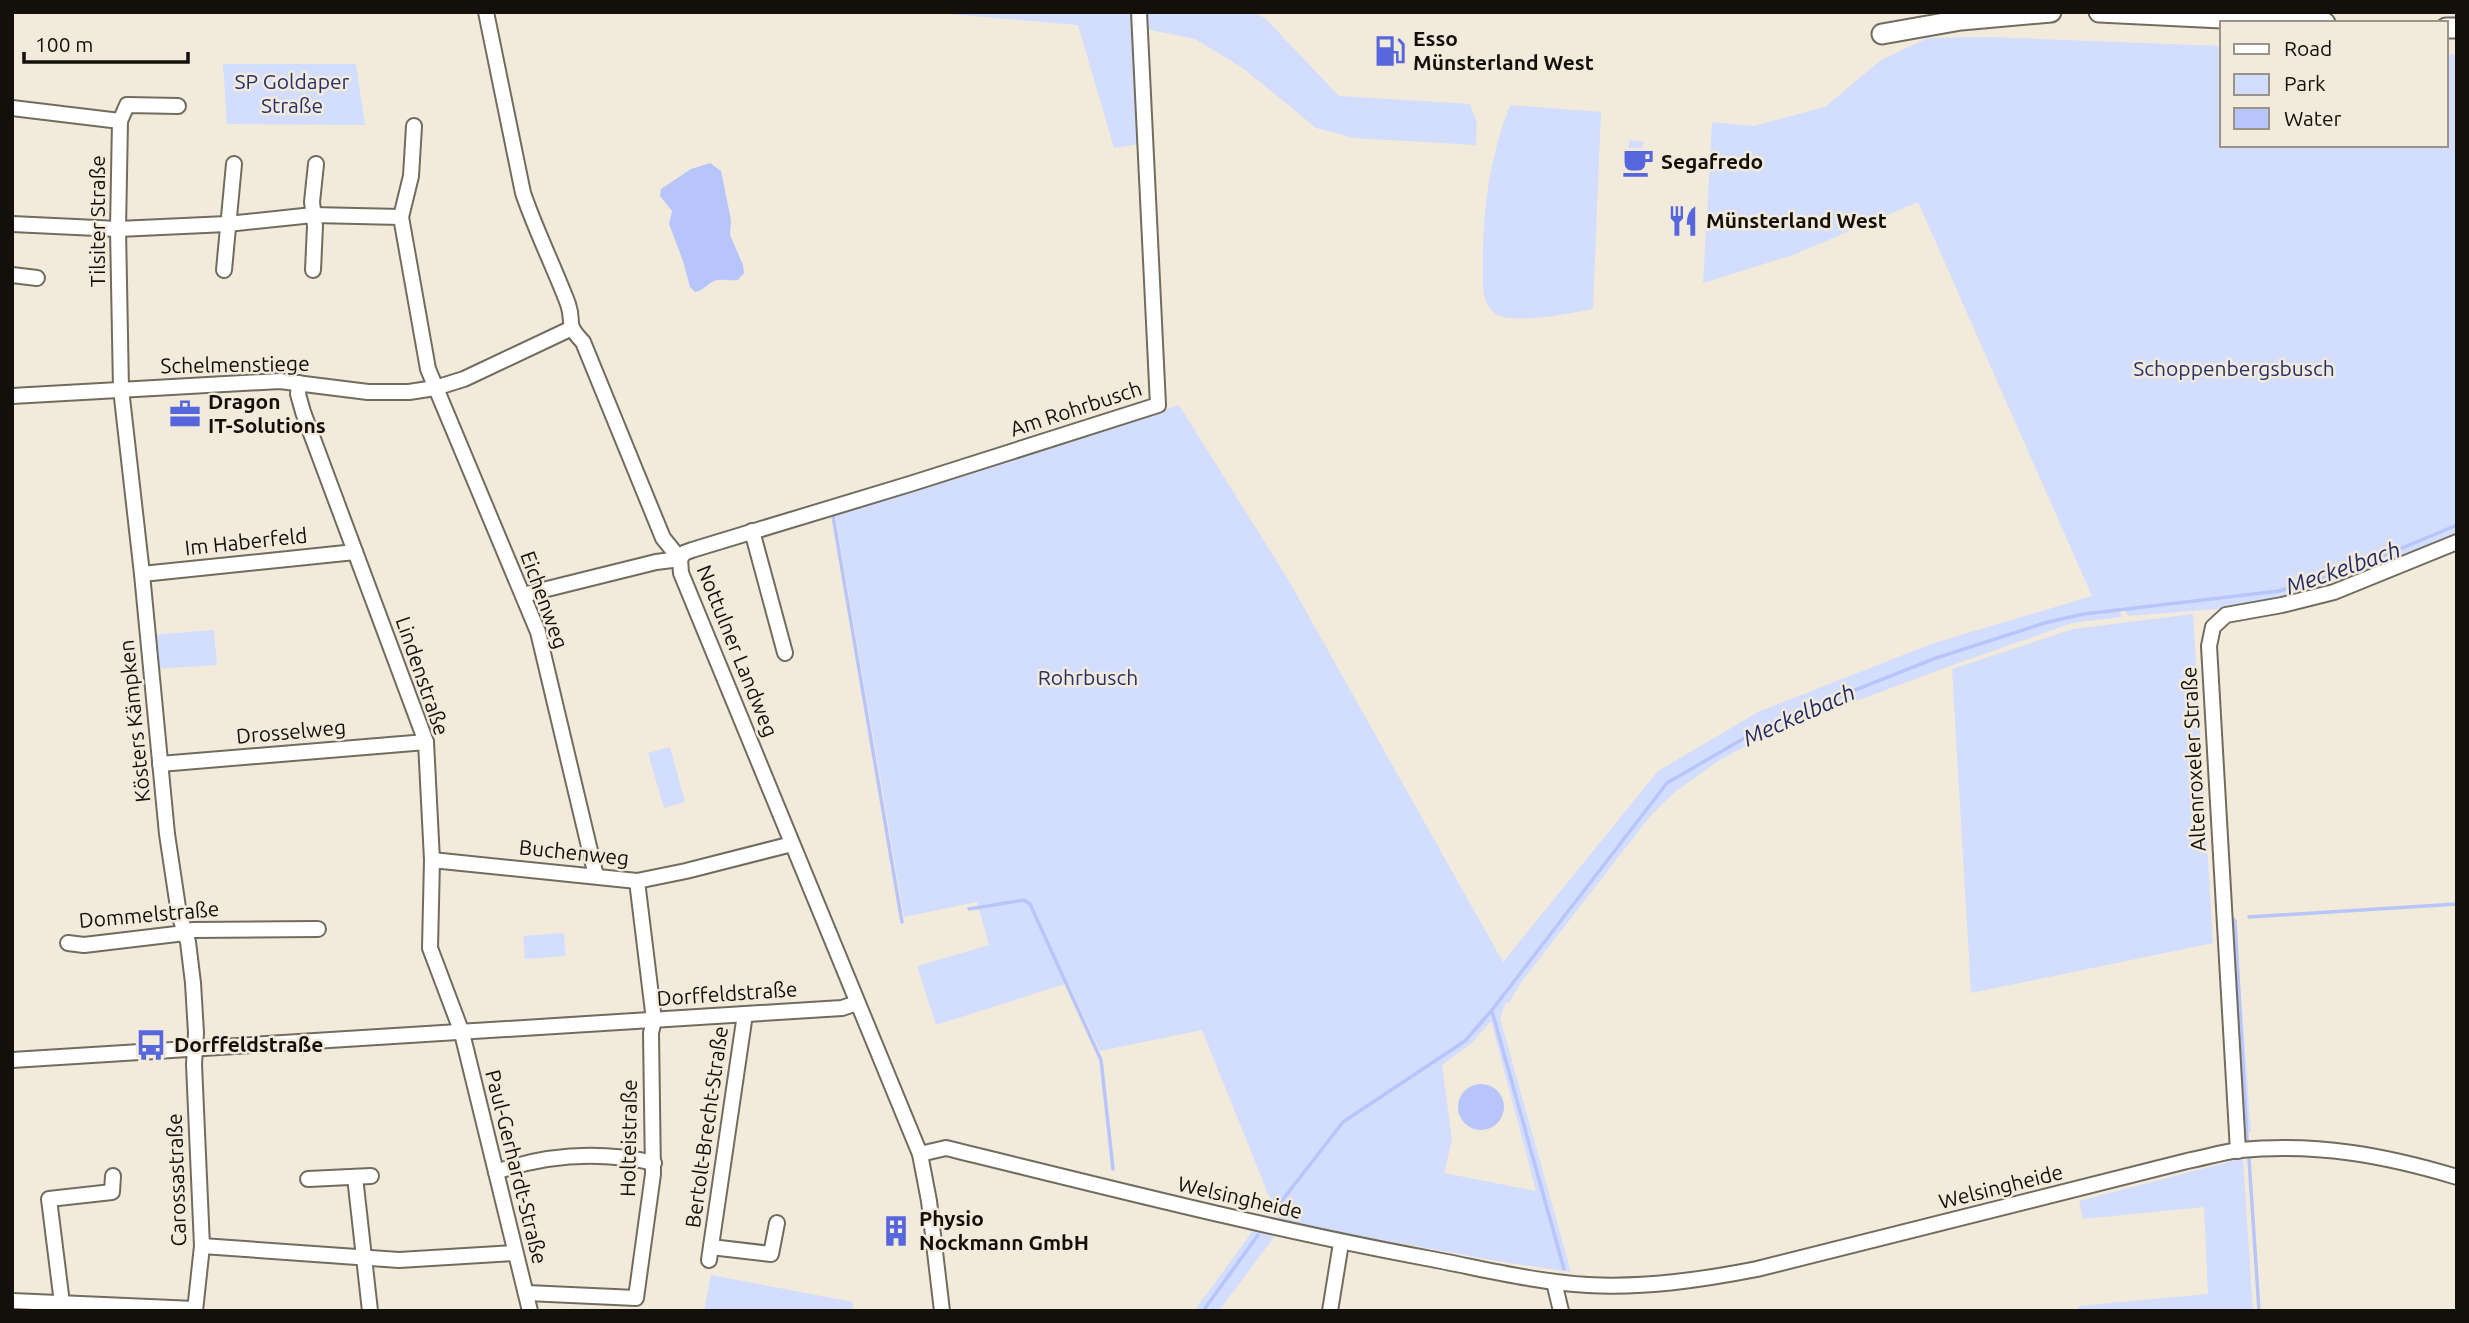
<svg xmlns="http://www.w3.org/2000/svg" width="2469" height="1323" viewBox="0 0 2469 1323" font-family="Ubuntu,sans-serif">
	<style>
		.green { fill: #d3ddfd; fill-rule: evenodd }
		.water { fill: #b7c5fb }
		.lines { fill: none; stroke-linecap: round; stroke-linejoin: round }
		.stream { stroke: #b7c5fb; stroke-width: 3.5 }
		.minor-casing { stroke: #726c5f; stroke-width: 18 }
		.highway-casing { stroke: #726c5f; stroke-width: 23 }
		.minor { stroke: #fff; stroke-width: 14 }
		.highway { stroke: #fff; stroke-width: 19 }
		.labels { text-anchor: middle; stroke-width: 5; stroke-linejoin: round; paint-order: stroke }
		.poi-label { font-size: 21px; font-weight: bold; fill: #13100b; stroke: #f2ebdc; text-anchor: start }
		.park-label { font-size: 21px; fill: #26306e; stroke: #f2ebdc }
		.street-label { font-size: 21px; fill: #13100b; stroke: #f2ebdc }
		.water-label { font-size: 23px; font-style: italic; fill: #212967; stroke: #f2ebdc }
	</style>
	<rect width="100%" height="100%" fill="#f2ebdc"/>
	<!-- green -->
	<g class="green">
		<polygon points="926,12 1131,12 1141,144 1114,148 1078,25"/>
		<polygon points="1145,12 1252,12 1265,18 1339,96 1470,104 1477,123 1476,145 1354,138 1316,128 1244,69 1195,39 1146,29"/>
		<path d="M 1989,37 L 2222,46 L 2222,145 L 2446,145 L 2446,54 L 2457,55 L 2457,534 L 2304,593 L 2228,608 L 2129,616 L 2120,606 L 2121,617 L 2072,623 L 1939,670 L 1768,734 L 1720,760 L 1676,791 L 1651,815 L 1520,984 L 1509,1003 L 1506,1002 L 1500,1018 L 1571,1272 L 1497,1261 L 1279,1221 L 1202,1030 L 1100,1051 L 1068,983 L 936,1025 L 917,966 L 989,945 L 977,902 L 904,917 L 835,514 L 1179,405 L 1289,581 L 1503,962 L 1658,771 L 1758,712 L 1931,644 L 2092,596 L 1918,202 L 1793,255 L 1703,283 L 1712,122 L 1753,126 L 1825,107 L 1881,60 L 1928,38 ZM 1491,1021 L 1536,1191 L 1444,1173 L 1452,1140 L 1442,1065 L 1472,1043 Z"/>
		<polygon points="223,64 356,64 365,125 227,124"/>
		<path d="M 1510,105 L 1601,112 L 1593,309 C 1572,313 1514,325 1496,314 C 1480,304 1483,281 1483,264 C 1482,210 1490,156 1510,105 Z"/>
		<polygon points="1629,140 1645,142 1642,145 1644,155 1628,154"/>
		<polygon points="2193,614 2213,943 1971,993 1952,669 2073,629"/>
		<polygon points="214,630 217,665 156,669 151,635"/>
		<polygon points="670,747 685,802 664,808 648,753"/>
		<polygon points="2236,925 2251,1132 2243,1133 2229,926"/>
		<polygon points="564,933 566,956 525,959 523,936"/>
		<polygon points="2243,1158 2253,1311 2078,1311 2078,1306 2208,1294 2204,1207 2083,1219 2079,1201"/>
		<polygon points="1255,1228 1274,1237 1219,1311 1194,1311"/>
		<polygon points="711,1275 853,1302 853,1311 704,1311"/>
	</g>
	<!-- water -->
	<g class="water">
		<path d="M 710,163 L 721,171 L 731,220 L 730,235 L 743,265 L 744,273 L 738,280 C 731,281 724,279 718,280 C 709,281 705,290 695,292 L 690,287 L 683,261 L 669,224 L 672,211 L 660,196 L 661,189 L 691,169 Z"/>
		<circle cx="1481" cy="1107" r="23"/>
	</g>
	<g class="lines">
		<!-- stream -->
		<g class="stream">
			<polyline points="833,516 902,922"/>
			<polyline points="969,909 1024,900 1030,904 1101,1060 1113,1169"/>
			<polyline points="2249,917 2457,904"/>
			<polyline points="2232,918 2235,921 2247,1139"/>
			<polyline points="1492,1011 1564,1269"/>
			<polyline points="2249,1159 2259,1311"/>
			<polyline points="1277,1207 1343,1122 1465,1041 1492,1010 1667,783 1767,725 1936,658 2048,622 2084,614 2279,591 2345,572 2457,525"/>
			<polyline points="1203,1311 1258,1235"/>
		</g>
		<defs>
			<g id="minor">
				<path d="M 486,12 L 523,193 C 536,231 554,267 568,304 C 575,325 564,322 583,342 L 663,538 L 680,559 L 681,573 L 920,1154 L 929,1201 L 942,1311"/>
				<polyline points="178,106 127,105 120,121 118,229 121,389 142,574 167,834 179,914 188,942 193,983 196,1033 194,1064 202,1246 195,1311"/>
				<polyline points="12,108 120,121"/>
				<polyline points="414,126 411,176 401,217 428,369 538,632 596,876"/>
				<polyline points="12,224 118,229 227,224 313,215 401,217"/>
				<polyline points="224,270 234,164"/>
				<polyline points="313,270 315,226 312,202 316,164"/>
				<polyline points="12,275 37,278"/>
				<polyline points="299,383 298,394 303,412 426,742 432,860 430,948 462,1033 530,1311"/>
				<polyline points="12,396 280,381 368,392 409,392 435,388 464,379 570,329"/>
				<polyline points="752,531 785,653"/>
				<polyline points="680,559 684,553 692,550 913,483 1158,405 1139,12"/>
				<polyline points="142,574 355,552"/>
				<polyline points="523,595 656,562 680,559"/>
				<polyline points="160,764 426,742"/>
				<polyline points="432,860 637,881 686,871 792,844"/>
				<polyline points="68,943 84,945 185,933 192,930 318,929"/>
				<polyline points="12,1060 826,1009 842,1008 857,1003"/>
				<polyline points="2238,1151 2209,646 2213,627 2226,615 2282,605 2334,592 2457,542"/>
				<path d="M 920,1154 L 946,1148 C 1106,1187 1265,1228 1426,1258 C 1480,1268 1534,1282 1588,1285 C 1645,1288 1701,1280 1757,1269 L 2187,1161 C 2204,1158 2222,1152 2240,1150 C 2317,1143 2384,1155 2457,1177"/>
				<path d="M 496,1172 C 548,1154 600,1151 654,1163"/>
				<polyline points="355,1177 370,1311"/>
				<polyline points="308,1179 371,1176"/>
				<polyline points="202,1246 399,1260 514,1253"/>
				<polyline points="711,1247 771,1254 777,1223"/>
				<polyline points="709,1260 745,1014"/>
				<polyline points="1554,1282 1561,1311"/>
				<polyline points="527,1293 636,1298 653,1174 651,1033 654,1020 637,881"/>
				<polyline points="12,1301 195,1309"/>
				<polyline points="63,1311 49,1199 112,1192 113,1176"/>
				<polyline points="1330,1311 1341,1243"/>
			</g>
			<g id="highway">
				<polyline points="2099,12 2325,23"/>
				<polyline points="2446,28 2457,28"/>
				<polyline points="1882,34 1961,20 2051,12"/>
			</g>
		</defs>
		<!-- minor casing -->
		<use href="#minor" class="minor-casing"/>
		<!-- highway casing -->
		<use href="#highway" class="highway-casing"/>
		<!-- minor -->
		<use href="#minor" class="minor"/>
		<!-- highway -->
		<use href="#highway" class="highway"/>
	</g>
	<!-- icons -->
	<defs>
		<symbol id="fuel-bare" viewBox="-9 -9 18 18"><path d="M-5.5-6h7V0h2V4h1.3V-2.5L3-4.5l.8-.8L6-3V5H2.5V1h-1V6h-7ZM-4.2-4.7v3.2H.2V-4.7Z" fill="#5667de" stroke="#f2ebdc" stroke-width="2.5" paint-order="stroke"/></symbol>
		<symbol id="cafe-bare" viewBox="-9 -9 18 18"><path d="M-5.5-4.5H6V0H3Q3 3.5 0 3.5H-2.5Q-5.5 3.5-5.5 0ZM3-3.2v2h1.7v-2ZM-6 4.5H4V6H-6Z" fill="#5667de" stroke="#f2ebdc" stroke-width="2.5" paint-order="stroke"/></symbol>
		<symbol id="restaurant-bare" viewBox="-9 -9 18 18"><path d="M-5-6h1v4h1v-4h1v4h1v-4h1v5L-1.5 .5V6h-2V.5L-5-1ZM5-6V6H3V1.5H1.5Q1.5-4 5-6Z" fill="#5667de" stroke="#f2ebdc" stroke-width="2.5" paint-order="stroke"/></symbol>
		<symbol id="office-bare" viewBox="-9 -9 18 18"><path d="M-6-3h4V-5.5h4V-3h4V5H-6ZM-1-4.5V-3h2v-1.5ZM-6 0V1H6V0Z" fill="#5667de" stroke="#f2ebdc" stroke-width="2.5" paint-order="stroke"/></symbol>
		<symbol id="bus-bare" viewBox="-9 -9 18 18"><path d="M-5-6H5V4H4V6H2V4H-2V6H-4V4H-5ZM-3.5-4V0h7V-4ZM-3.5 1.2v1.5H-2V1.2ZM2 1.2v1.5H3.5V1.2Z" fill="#5667de" stroke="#f2ebdc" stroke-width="2.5" paint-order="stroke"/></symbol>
		<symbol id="building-bare" viewBox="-9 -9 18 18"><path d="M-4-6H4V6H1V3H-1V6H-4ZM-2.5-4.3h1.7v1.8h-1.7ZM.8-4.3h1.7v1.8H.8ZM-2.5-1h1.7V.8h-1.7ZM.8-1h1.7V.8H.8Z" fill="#5667de" stroke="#f2ebdc" stroke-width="2.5" paint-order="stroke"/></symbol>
	</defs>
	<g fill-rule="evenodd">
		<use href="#fuel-bare" x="1368" y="29" width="44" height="44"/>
		<use href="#cafe-bare" x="1616" y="140" width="44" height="44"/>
		<use href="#restaurant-bare" x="1661" y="199" width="44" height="44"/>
		<use href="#office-bare" x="163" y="392" width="44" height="44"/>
		<use href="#bus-bare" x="129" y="1023" width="44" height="44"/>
		<use href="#building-bare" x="874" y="1209" width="44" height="44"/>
	</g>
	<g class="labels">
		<!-- poi labels -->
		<g class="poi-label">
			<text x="1413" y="46">Esso<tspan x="1413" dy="24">Münsterland West</tspan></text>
			<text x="1661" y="169">Segafredo</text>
			<text x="1706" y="228">Münsterland West</text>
			<text x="208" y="409">Dragon<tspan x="208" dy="24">IT-Solutions</tspan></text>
			<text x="174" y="1052">Dorffeldstraße</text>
			<text x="919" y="1226">Physio<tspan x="919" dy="24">Nockmann GmbH</tspan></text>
		</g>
		<!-- park labels -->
		<g class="park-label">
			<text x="292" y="89">SP Goldaper<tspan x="292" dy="24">Straße</tspan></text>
			<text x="2234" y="376">Schoppenbergsbusch</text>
			<text x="1088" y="685">Rohrbusch</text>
		</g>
		<!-- street labels -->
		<g class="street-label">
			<text transform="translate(98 221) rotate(-90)" y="7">Tilsiter Straße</text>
			<text transform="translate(235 365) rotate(-1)" y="7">Schelmenstiege</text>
			<text transform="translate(1076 409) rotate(-18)" y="7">Am Rohrbusch</text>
			<text transform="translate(246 542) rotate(-6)" y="7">Im Haberfeld</text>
			<text transform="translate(544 600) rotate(70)" y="7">Eichenweg</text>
			<text transform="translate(737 651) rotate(68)" y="7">Nottulner Landweg</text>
			<text transform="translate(422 676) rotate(71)" y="7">Lindenstraße</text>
			<text transform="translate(135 721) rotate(-96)" y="7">Kösters Kämpken</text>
			<text transform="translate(291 732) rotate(-5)" y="7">Drosselweg</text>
			<text transform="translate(2194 759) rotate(-93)" y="7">Altenroxeler Straße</text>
			<text transform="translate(574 853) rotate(6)" y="7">Buchenweg</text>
			<text transform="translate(149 915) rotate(-5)" y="7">Dommelstraße</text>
			<text transform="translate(727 994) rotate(-4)" y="7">Dorffeldstraße</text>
			<text transform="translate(707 1127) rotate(-82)" y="7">Bertolt-Brecht-Straße</text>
			<text transform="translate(629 1138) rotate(-89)" y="7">Holteistraße</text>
			<text transform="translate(516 1167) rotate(76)" y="7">Paul-Gerhardt-Straße</text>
			<text transform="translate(177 1180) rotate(-92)" y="7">Carossastraße</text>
			<text transform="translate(2001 1187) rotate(-14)" y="7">Welsingheide</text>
			<text transform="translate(1240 1198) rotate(13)" y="7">Welsingheide</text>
		</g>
		<!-- water labels -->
		<g class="water-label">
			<text transform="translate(2343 568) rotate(-19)" y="8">Meckelbach</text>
			<text transform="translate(1799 715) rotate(-24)" y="8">Meckelbach</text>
		</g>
	</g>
	<!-- border -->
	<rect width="2469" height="1323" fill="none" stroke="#13100b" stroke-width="28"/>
	<!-- legend -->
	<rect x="2220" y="21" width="228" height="126" fill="#f2ebdc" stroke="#999388" stroke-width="2"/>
	<rect x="2234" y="44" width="35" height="10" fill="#ffffff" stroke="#999388" stroke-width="2"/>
	<text x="2284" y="56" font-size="21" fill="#13100b">Road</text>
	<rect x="2234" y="74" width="35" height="21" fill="#d3ddfd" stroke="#999388" stroke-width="2"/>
	<text x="2284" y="91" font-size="21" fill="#13100b">Park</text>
	<rect x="2234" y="108" width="35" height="21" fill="#b7c5fb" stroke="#999388" stroke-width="2"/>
	<text x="2284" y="126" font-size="21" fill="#13100b">Water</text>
	<!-- scale -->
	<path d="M24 52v10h164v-10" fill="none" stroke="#13100b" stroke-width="3.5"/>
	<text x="35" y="52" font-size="21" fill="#13100b" stroke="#f2ebdc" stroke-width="5" paint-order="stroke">100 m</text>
</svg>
